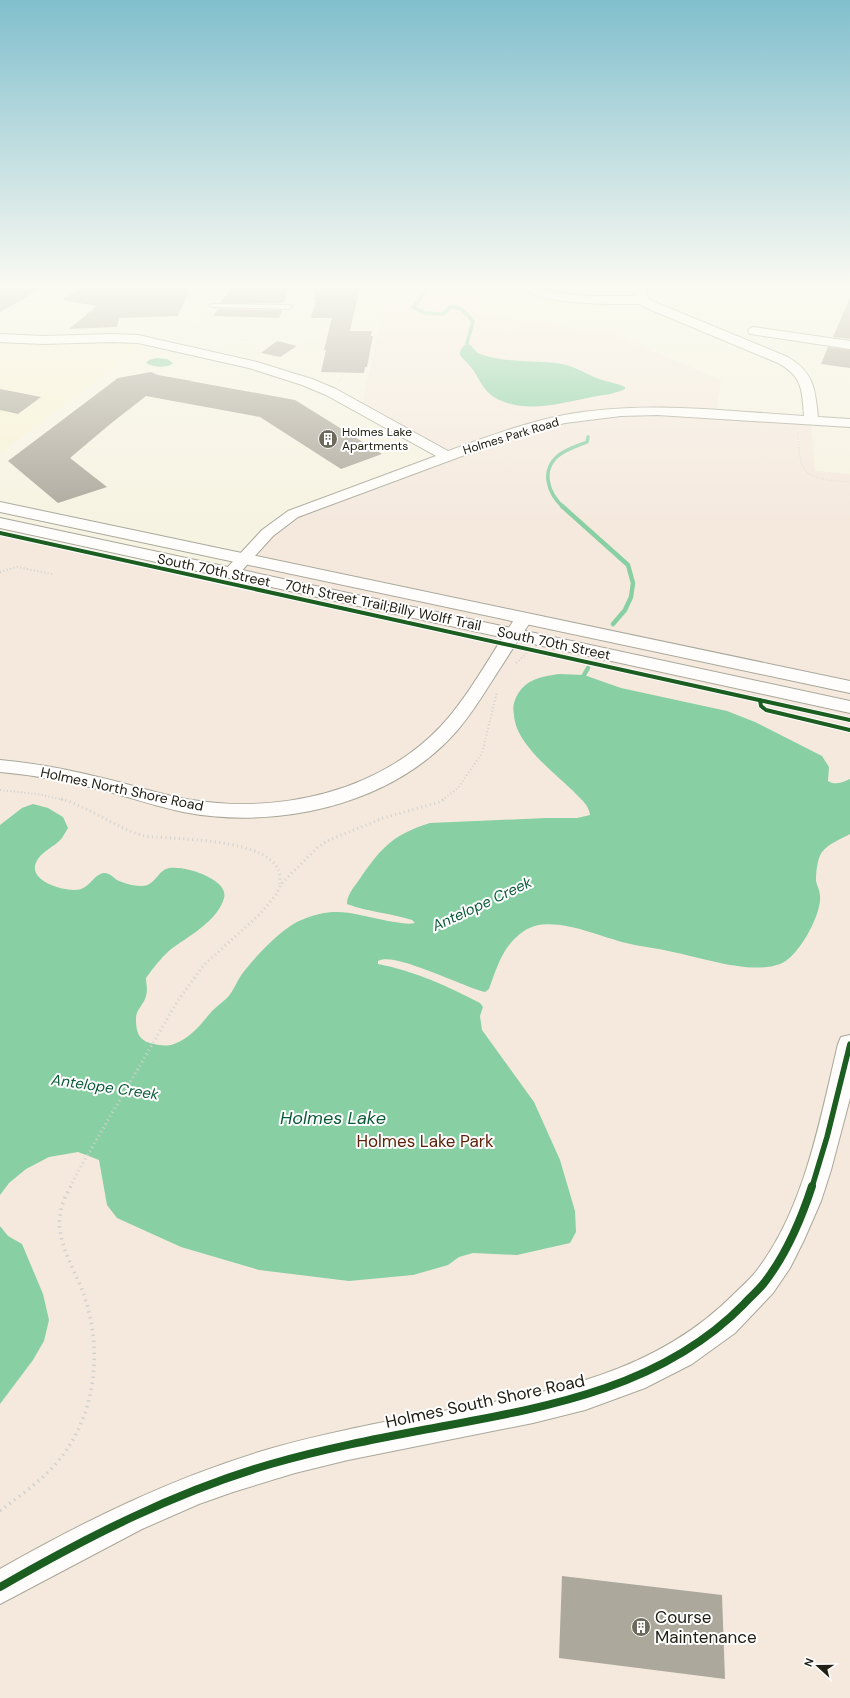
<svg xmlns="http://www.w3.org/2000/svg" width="850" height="1698" viewBox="0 0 850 1698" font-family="'DM Sans',sans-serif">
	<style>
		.built { fill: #f7f2d5 }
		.green { fill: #f5e9de }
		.water { fill: #88cfa4 }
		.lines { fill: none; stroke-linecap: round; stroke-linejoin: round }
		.stream-far1 { stroke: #88cfa4; stroke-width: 3.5 }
		.stream { stroke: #88cfa4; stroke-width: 4.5 }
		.building { fill: #ada89c }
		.lane-casing { stroke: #a8a799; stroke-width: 2 }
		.street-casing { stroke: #a8a799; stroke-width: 2 }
		.secondary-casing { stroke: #a8a799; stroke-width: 2 }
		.path-far3 { stroke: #d2d2cd; stroke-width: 1.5; stroke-dasharray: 0.5 2; stroke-linecap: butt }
		.path-far2 { stroke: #d2d2cd; stroke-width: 2; stroke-dasharray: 1 2.5; stroke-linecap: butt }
		.path-far1 { stroke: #d2d2cd; stroke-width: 3; stroke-dasharray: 1 3.5; stroke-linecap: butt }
		.path { stroke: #d2d2cd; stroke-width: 3.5; stroke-dasharray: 1.5 4.5; stroke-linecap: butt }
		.lane { fill: #fefdfb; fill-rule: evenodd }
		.street { fill: #fefdfb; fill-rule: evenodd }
		.secondary { fill: #fefdfb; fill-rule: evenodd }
		.cycleway-far2-casing { stroke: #fff; stroke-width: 6 }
		.cycleway-far1-casing { stroke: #fff; stroke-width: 8 }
		.cycleway-casing { stroke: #fff; stroke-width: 10 }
		.cycleway-far2 { stroke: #1b5e20; stroke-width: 4 }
		.cycleway-far1 { stroke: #1b5e20; stroke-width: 5.5 }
		.cycleway { stroke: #1b5e20; stroke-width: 8 }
		.labels { text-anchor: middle; stroke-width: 4; stroke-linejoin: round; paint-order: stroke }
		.far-poi-label { font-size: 12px; fill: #222014; stroke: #fff; text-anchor: start }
		.far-street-label { font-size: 12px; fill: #222014; stroke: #fff }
		.street-label { font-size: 14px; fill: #222014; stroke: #fff }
		.water-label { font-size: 15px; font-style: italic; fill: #0b5b38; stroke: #fff }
		.near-park-label { font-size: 17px; fill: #5d2209; stroke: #fff }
		.near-street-label { font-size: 17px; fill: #222014; stroke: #fff }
		.near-poi-label { font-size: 17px; fill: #222014; stroke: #fff; text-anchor: start }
		.near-water-label { font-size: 18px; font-style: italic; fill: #0b5b38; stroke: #fff }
	</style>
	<rect width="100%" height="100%" fill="#f6f3e2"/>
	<!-- built -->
	<polygon class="built" points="0,338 149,341 0,453"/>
	<!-- green -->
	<g class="green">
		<polygon points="389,284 551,284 542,294 500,288 476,313 613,334 721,380 716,414 811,420 815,471 850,474 850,1698 0,1698 0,536 220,584 278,524 446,456 361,408"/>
		<polygon points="603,284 622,284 643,286 641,296 590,300"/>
	</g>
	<!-- water -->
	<g class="water">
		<path d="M 467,343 C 474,346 473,351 480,354 C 505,363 531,360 556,363 C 573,365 584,373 599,379 C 608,382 617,383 625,387 L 625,389 C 615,394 603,395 592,397 C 562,403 523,415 494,397 C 480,387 480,378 470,366 C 461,355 454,355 467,343 Z"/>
		<path d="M 156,358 L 167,359 L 173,363 C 167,369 153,367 146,363 L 149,360 Z"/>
		<path d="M 559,674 L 584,675 L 621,688 L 727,711 L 755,722 L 822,756 L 829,767 L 828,781 C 835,786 843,782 850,779 L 850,834 C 841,839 828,844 822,852 C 817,859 816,873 816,881 C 817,886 820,891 820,896 C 822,914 798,958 780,964 C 751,975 704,958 673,952 C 658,948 641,947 626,943 C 597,936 550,913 524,931 C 503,945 497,967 489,989 L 485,992 C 465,988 394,951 378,961 L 378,964 C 415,971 447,986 480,1003 L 483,1007 L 480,1016 L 482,1030 L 534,1102 L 560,1160 L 575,1211 L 576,1232 L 570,1243 L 517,1255 L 473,1253 L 459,1257 L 448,1265 L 413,1275 L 349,1281 L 259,1270 L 181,1247 L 117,1218 L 107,1205 L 99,1160 L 78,1152 L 49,1157 L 26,1169 L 9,1183 L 0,1195 L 0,825 L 22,808 L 33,804 L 48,808 L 63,817 L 68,828 C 66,831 64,835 62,838 C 54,848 38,852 35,866 C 32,883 69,893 81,889 C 90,886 94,875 103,873 C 110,872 113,878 119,881 C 126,884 135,886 142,886 C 154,886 157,873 166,869 C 180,863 230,879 224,898 C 218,921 187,937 170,950 C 161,958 153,968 146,978 C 146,983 148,990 146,996 C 144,1005 135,1010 136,1020 C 136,1032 139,1040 150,1043 C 158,1045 166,1047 174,1044 C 191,1038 201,1024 212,1011 C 217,1006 223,1002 228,997 C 234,990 237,981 242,974 C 254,958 281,929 299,921 C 336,905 351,914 388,921 C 396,922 406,925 415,923 L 412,920 C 391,913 368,912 347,904 C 347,895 354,887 359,880 C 381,848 392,835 430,823 L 546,818 L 577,818 L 590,815 C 589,806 583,801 577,795 C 557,774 516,746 514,715 C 513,710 513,705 515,700 C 523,680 539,677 559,674 Z"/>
		<polygon points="0,1226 8,1236 22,1244 43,1294 49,1320 44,1341 33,1360 0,1404"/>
	</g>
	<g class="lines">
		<!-- stream-far1 -->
		<g class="stream-far1">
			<path d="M 428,284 L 420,300 L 413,307 L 424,313 L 443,314 L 450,307 C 460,306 468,314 473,322 L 467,343"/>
			<path d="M 563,507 C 548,493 540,470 559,455 C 567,449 577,446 587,442 L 588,437"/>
		</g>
		<!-- stream -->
		<g class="stream">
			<polyline points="562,506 628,565 633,583 631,597 625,610 613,624"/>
			<polyline points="584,675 588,668"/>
		</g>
	</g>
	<!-- building -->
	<g class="building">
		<polygon points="0,284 49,284 0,312"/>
		<polygon points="88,284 192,284 178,316 119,318 117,327 69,329 97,306 62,300"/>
		<polygon points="233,284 290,284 284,303 221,303"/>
		<polygon points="317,284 358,284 357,287 360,287 350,331 372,331 371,336 373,336 367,367 365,367 364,373 321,372 326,350 324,350 332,318 311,318 316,300 314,300"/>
		<polygon points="850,298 850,339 833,337"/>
		<polygon points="218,309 282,310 279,318 213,316"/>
		<polygon points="277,341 297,346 280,357 261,353"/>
		<polygon points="828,347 850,350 850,368 821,364"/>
		<polygon points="151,372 158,375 192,381 190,381 295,400 382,454 341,469 260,417 146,396 109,425 70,458 107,487 58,503 8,461 118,378"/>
		<polygon points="0,389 41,397 18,414 0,410"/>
		<polygon points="562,1576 722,1595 725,1679 559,1658"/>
	</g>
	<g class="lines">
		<defs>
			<polygon id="lane" points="211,304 289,305 292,307 289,309 213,307 210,305"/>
			<g id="street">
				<path d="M 518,284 C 532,282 545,291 560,293 C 583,297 608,296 632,296 L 636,296 L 634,292 L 640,284 L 650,284 L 646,292 L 648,298 L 652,301 L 788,357 C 814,373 815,388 818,417 L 850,419 L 850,427 L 657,415 L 621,416 L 565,423 L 524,433 L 298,517 L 273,536 L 237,576 L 231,578 L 225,576 L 223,573 L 225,570 L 262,530 L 288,511 L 436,456 L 326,395 L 302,385 L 249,368 L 138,343 L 112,342 L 43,344 L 0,342 L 0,334 L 43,336 L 112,334 L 138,335 L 257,362 L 312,379 L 336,389 L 448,451 C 487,437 524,423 564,415 C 643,400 725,411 804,416 C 802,390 803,377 778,363 L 644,307 L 640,304 C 614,304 534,306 518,284 Z"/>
				<polygon points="825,284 850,284 850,289 827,286"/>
				<polygon points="754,327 850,341 850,349 750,334 748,331 750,328"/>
				<path d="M 524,613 L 530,614 L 533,618 C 518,640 504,662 490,684 C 479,701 468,719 454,734 C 389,806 275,830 183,812 C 154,806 127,796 98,789 C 66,781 33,775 0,772 L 0,760 C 33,763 66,769 98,777 C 130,784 160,795 192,800 C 279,814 379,792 441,726 C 470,695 493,650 518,614 Z"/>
				<path d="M 850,1035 L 850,1098 L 831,1170 L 821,1201 L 804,1240 L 790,1268 L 773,1293 L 735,1333 L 692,1364 L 645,1388 L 585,1410 L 533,1423 L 348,1460 L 295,1473 L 233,1492 L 199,1504 L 142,1529 L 0,1604 L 0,1569 C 86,1520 174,1477 269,1449 C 321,1434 373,1424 426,1414 C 539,1394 650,1379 735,1293 C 741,1287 748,1281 754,1274 C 804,1212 820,1120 838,1044 L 841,1037 Z"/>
			</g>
			<g id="secondary">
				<polygon points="0,502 850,681 850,693 0,512"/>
				<polygon points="0,518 850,701 850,713 0,528"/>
			</g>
		</defs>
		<!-- lane casing -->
		<use href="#lane" class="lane-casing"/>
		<!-- street casing -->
		<use href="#street" class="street-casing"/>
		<!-- secondary casing -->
		<use href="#secondary" class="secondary-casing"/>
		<!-- path-far3 -->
		<g class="path-far3">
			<polyline points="64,284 78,286"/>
			<polyline points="170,295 179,297"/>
			<polyline points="180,296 194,298"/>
			<polyline points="297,298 308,298"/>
			<polyline points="22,300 35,302"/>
			<polyline points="189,304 201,305"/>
			<polyline points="81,309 92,311"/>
			<polyline points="198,315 208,315"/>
			<polyline points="194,325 205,325"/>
			<polyline points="240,340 250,341"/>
			<polyline points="306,344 320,344"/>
			<polyline points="319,348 325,348"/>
			<polyline points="339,381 341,380 343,372"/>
			<path d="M 798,432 C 799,442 798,454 802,464 C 808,482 835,480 850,482"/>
		</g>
		<!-- path-far2 -->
		<g class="path-far2">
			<polyline points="0,572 17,567 52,574"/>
			<polyline points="516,663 527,653"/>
			<polyline points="0,790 37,794 64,800"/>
			<polyline points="442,800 458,788 482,753 497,692"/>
		</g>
		<!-- path-far1 -->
		<g class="path-far1">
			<path d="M 61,799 C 89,807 113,826 141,835 C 150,838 161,837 171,838 C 197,840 265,842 278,869 C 280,873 280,879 280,884"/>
			<polyline points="70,1187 80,1168 177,1002 203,966 260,914 276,895 281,884 317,848 327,841 383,818 440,802 444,799"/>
		</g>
		<!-- path -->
		<path class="path" d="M 0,1511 C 22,1494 47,1477 63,1455 C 97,1409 102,1348 84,1295 C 75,1270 56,1242 60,1215 C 61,1205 66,1195 71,1186"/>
		<!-- lane -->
		<use href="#lane" class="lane"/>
		<!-- street -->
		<use href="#street" class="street"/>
		<!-- secondary -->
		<use href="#secondary" class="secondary"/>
		<defs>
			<g id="cycleway-far2">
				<polyline points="0,533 850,720"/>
				<polyline points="760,700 761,706 766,710 850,730"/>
			</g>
			<polyline id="cycleway-far1" points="812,1187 827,1137 850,1044"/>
			<path id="cycleway" d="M 0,1587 C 87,1537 175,1492 271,1464 C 323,1449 375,1439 428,1429 C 541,1408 660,1390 744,1304 C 750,1297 758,1291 764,1283 C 786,1255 801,1220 812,1186"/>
		</defs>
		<!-- cycleway-far2 casing -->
		<use href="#cycleway-far2" class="cycleway-far2-casing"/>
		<!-- cycleway-far1 casing -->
		<use href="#cycleway-far1" class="cycleway-far1-casing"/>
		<!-- cycleway casing -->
		<use href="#cycleway" class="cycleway-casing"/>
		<!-- cycleway-far2 -->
		<use href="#cycleway-far2" class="cycleway-far2"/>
		<!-- cycleway-far1 -->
		<use href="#cycleway-far1" class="cycleway-far1"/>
		<!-- cycleway -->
		<use href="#cycleway" class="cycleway"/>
	</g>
	<!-- sky -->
	<linearGradient id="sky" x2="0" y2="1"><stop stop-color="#81bfcd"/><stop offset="0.55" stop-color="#fbfaf2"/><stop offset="1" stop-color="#fbfaf2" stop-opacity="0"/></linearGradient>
	<rect width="850" height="521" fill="url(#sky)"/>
	<!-- icons -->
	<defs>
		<symbol id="building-disc" viewBox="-11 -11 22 22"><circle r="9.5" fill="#6c6a5c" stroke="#fff"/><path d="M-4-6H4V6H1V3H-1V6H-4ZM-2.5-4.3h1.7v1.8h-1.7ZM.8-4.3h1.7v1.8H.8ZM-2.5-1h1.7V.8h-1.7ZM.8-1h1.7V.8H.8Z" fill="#fff"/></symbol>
	</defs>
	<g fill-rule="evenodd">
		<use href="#building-disc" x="317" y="428" width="22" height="22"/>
		<use href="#building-disc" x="630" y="1616" width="22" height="22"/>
	</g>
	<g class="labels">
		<!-- far-poi labels -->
		<g class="far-poi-label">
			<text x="342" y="436">Holmes Lake<tspan x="342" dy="14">Apartments</tspan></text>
		</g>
		<!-- far-street labels -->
		<g class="far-street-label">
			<text transform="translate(511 436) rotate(-17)" y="4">Holmes Park Road</text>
		</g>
		<!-- street labels -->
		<g class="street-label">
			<text transform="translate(214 570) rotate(12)" y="5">South 70th Street</text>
			<text transform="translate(383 605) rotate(12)" y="5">70th Street Trail;Billy Wolff Trail</text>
			<text transform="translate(554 643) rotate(12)" y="5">South 70th Street</text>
			<text transform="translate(122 789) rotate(12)" y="5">Holmes North Shore Road</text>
		</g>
		<!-- water labels -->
		<g class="water-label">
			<text transform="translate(482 904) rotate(-25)" y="5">Antelope Creek</text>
			<text transform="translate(105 1087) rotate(8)" y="5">Antelope Creek</text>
		</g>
		<!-- near-park labels -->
		<g class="near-park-label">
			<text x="425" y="1147">Holmes Lake Park</text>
		</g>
		<!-- near-street labels -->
		<g class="near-street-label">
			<text transform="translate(485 1401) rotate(-12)" y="6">Holmes South Shore Road</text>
		</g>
		<!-- near-poi labels -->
		<g class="near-poi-label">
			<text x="655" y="1623">Course<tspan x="655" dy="20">Maintenance</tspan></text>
		</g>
		<!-- near-water labels -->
		<g class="near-water-label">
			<text x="333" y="1124">Holmes Lake</text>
		</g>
	</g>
	<!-- north arrow -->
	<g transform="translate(818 1666) rotate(291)" stroke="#ffffff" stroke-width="3" paint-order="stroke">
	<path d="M0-3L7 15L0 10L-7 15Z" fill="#222014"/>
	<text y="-6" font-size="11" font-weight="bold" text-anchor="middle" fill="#222014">N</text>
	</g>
</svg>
